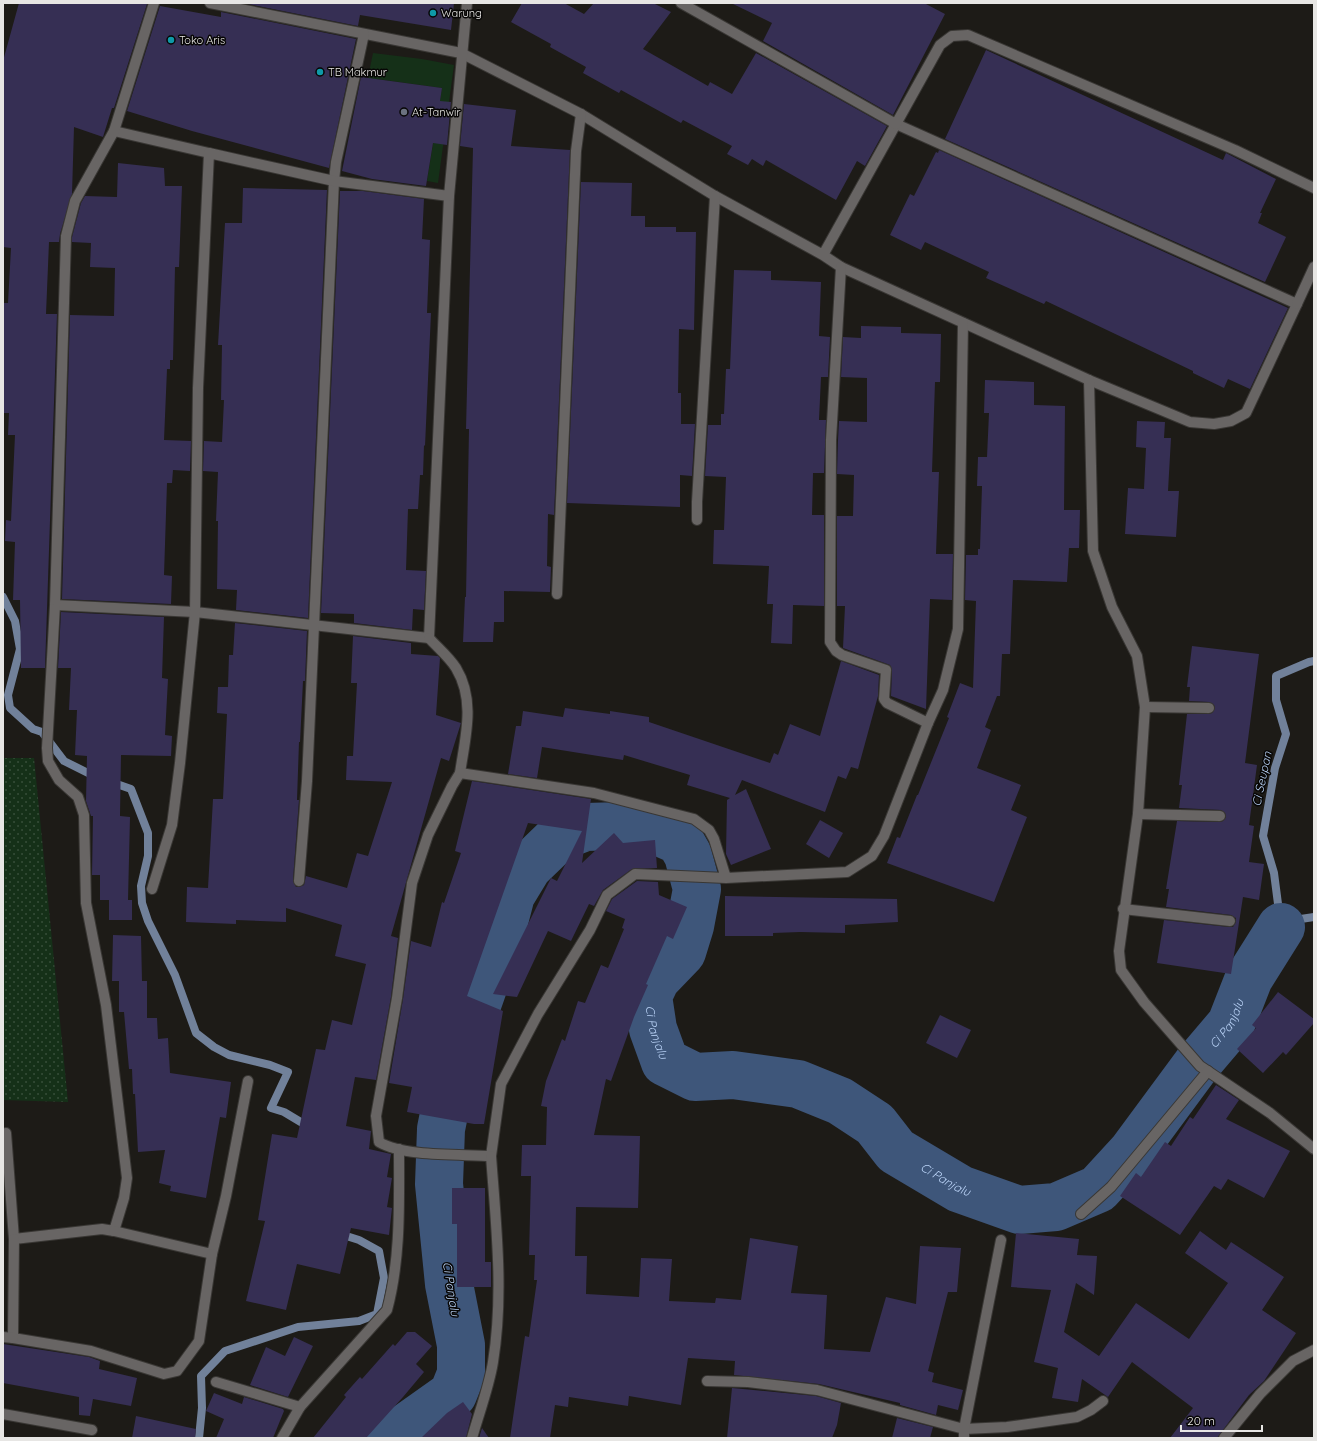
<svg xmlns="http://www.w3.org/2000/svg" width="1317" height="1441" viewBox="0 0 1317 1441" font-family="Quicksand,sans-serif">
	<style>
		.grass { fill: url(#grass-dots) }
		.garden { fill: #153018 }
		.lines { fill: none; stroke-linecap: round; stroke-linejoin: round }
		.stream { stroke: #71819a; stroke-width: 8 }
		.river { stroke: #3e567a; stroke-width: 48 }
		.building { fill: #362f54 }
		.minor-casing { stroke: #393734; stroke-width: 12 }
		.minor { stroke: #686564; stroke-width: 10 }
		.culture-dot { fill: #0f9aa8; stroke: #070605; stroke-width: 1.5 }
		.worship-dot { fill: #6b7280; stroke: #070605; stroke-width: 1.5 }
		.labels { text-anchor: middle; stroke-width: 3; stroke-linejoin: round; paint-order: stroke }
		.poi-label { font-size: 11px; fill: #e7e6e4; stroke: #070605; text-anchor: start }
		.water-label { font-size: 12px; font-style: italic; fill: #bad3f7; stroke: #070605 }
	</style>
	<defs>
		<pattern id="grass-dots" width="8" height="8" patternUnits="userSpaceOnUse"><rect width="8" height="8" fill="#153018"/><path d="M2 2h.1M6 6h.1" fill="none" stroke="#374e39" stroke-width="1.8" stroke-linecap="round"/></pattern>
	</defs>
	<rect width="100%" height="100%" fill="#1d1b17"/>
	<!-- grass -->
	<polygon class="grass" points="3,758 34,758 68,1102 3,1100"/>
	<!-- garden -->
	<polygon class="garden" points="373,53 422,59 454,65 438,183 427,181 442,88 377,79 358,173 349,170"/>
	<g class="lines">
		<!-- stream -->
		<g class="stream">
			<polyline points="3,597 15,621 20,649 8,695 10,708 33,729 42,732 64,761 96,777"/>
			<polyline points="1314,661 1309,662 1276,676 1276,700 1286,734 1275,768 1263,836 1274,873 1281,927 1294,920 1314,917"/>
			<polyline points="111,782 131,789 148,833 148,856 141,886 142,903 148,921 175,975 196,1033 214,1047 229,1055 270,1065 288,1072 271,1108 284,1112 309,1127"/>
			<polyline points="199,1438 202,1408 201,1376 225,1351 298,1327 359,1321 377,1314 384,1278 379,1251 359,1240 340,1234"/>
		</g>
		<!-- river -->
		<path class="river" id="s1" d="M 391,1438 L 453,1394 L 461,1374 L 461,1345 L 449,1284 L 439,1184 L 441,1129 L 451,1079 L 498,945 L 511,895 L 528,867 L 559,837 L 585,827 L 622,826 L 655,830 L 680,841 L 688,855 L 697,889 L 690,926 L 682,952 L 656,979 L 648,996 L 653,1029 L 665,1062 L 695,1077 L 733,1075 L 798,1084 L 840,1101 L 875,1124 L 896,1151 L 960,1189 L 1019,1210 L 1056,1207 L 1098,1189 L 1132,1152 L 1197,1064 L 1231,1024 L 1249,978 L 1281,927"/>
	</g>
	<!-- building -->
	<g class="building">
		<polygon points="19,3 147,4 114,108 112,108 103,137 74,127 72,194 60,234 59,242 49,242 46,314 57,314 45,668 21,668 20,600 13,600 15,542 5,541 6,520 11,521 15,435 8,435 9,413 3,413 3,303 8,303 11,248 3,247 3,61"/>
		<polygon points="243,3 454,3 451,30 360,15 358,26"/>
		<polygon points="522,3 564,3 584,14 594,3 653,3 671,12 643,49 708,86 710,82 732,94 756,53 887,126 865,166 857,161 836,200 766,160 763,166 752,159 748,165 727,154 732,146 683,120 681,123 621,90 619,93 583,73 586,67 550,47 551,44 511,22"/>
		<polygon points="731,3 924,3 945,14 893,115 763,41 772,23"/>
		<polygon points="160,6 221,17 221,12 356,39 329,168 192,131 127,111"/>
		<polygon points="986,50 1223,160 1226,153 1276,179 1260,213 1262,213 1258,223 1286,237 1265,282 945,139"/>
		<polygon points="361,77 442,88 440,101 451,102 447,145 433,143 426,186 372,179 342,171"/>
		<polygon points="464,104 516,110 511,146 570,150 554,515 548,514 547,566 551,567 550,592 504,591 504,622 494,622 493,642 463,642 465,597 466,597 469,429 466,429 473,148 460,146"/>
		<polygon points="939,150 1288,308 1250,389 1228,379 1224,388 1193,373 1193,371 1046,301 1044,304 986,278 989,272 925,242 921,250 890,235 910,194 914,196 936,152 938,153"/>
		<polygon points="118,163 164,168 165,186 182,186 179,267 175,267 173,360 170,360 170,369 167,369 164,440 191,441 190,471 173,470 172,483 167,483 164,575 172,576 171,604 62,599 70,315 114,316 115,268 90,267 91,243 72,242 72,237 81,203 85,196 117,197"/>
		<polygon points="581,182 632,183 631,216 645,216 645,227 676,227 676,232 696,232 694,330 679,329 678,393 681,393 681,424 695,424 692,476 680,475 680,507 567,503"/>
		<polygon points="243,188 327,190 308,618 236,610 237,590 217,589 218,521 216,521 218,472 203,471 204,441 222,442 224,400 221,400 222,345 218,345 225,223 242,223"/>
		<polygon points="340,191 363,191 424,199 422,239 430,240 427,313 431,313 425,446 424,445 423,475 420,475 418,509 408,509 406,570 426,571 424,610 413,609 412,630 354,623 354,614 321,613"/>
		<polygon points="734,270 771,271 771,280 821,282 819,336 830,337 828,377 821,377 819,420 826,420 824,473 813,473 812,515 824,515 824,606 793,605 792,644 771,643 773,604 767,604 769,566 713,564 714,530 724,530 726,477 705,476 708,425 721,425 721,414 724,414 726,369 730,369"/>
		<polygon points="861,326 901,327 901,333 941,334 940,382 935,382 932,472 939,472 936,554 953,554 952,600 930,599 926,709 891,696 892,670 890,665 843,648 845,606 837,606 837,516 853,516 854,475 837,474 838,440 839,421 867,422 867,378 841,377 843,337 861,338"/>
		<polygon points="985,380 1034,382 1034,405 1065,406 1064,510 1080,510 1079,548 1069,548 1067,582 1013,580 1010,654 1002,654 1000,696 997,696 985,727 991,730 977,768 1021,785 1011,810 1027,817 994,902 887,863 897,837 900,838 917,795 918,795 949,718 947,717 960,683 973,688 976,601 965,600 966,555 978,555 978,549 980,549 982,486 977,486 978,457 987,457 989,413 984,413"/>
		<polygon points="1137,421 1165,422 1164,438 1171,438 1168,491 1179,491 1176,537 1125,534 1128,488 1144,489 1146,448 1136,447"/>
		<polygon points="61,612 164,617 162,678 168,679 165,735 172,736 171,756 121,755 120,816 130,817 128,900 100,900 100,875 92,875 93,816 91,816 86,801 87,756 75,755 77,710 69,710 71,668 58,668"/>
		<polygon points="235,623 307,631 305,681 303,681 300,742 299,742 297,800 299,800 293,880 296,887 299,887 304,885 306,876 347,888 357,853 368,856 392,782 346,780 347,756 353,756 357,683 351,683 353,636 411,643 411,654 438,656 440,658 436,715 461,723 449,761 441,758 391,936 398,938 391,997 376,1080 355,1077 346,1126 371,1131 369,1149 391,1154 387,1177 392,1178 387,1207 392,1208 389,1235 351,1228 340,1274 297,1264 286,1310 246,1301 265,1221 258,1220 272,1134 297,1138 316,1049 325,1050 332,1020 352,1025 366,964 335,956 342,925 286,908 286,922 236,920 236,924 186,922 187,887 208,888 213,799 223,799 227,714 217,713 218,687 228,687 229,655 233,655"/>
		<polygon points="1192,646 1259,654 1245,763 1257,765 1249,825 1254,826 1249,862 1264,864 1259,900 1243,897 1231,974 1157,963 1164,920 1229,927 1233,927 1236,922 1236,918 1231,915 1166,907 1169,889 1166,889 1177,821 1220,822 1223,821 1226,817 1225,813 1221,810 1179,808 1182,785 1179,785 1187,714 1209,714 1212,713 1215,708 1214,705 1209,702 1189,701 1190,687 1187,687"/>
		<polygon points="841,661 879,675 878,696 858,769 851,767 846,779 838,776 825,812 742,780 735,795 746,789 771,849 731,865 726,854 727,800 730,798 687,785 690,775 624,755 623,760 542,747 537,778 508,774 516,726 521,726 523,711 563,717 565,708 610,714 610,711 649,717 649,722 770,763 774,753 778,755 790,724 820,736"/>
		<polygon points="472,781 591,799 582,863 614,833 623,843 655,840 657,868 632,869 603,890 594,906 589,904 571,941 548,931 517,997 493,994 551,878 557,881 582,831 528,823 467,996 503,1011 484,1124 474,1124 407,1112 412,1087 389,1083 403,999 411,941 431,947 442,902 444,903 461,853 455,851"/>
		<polygon points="820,820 843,833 829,858 806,844"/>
		<polygon points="637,881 658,882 659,895 687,907 673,939 667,936 646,984 648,985 634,1017 611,1081 606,1079 594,1135 640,1136 638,1208 576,1207 575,1256 587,1256 586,1294 639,1297 641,1258 672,1259 669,1301 715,1303 716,1298 741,1300 750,1238 798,1246 791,1293 827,1295 824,1349 870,1352 886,1297 916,1304 920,1246 961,1248 957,1292 948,1292 928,1371 934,1373 932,1382 963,1390 958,1410 938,1405 936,1415 900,1405 900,1403 819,1384 734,1375 735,1361 688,1358 681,1405 629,1396 628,1406 569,1397 568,1407 555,1405 550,1438 510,1438 525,1336 529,1337 537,1280 534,1280 535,1255 529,1255 531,1176 521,1176 522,1145 546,1145 547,1107 541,1106 546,1081 562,1039 565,1041 578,1001 585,1003 601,965 608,968 624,929 622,928 625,919 606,911 612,899"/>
		<polygon points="725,896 897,899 898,922 845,925 845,933 800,932 773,933 773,936 725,936"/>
		<rect x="109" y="900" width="23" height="20"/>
		<polygon points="113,935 141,936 142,981 147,981 147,1018 157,1018 158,1039 168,1038 170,1073 231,1082 226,1118 220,1117 206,1198 170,1191 171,1186 159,1183 165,1150 138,1152 135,1094 133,1094 132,1069 129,1069 124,1012 119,1012 119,981 112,981"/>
		<polygon points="1278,992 1314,1019 1314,1023 1286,1055 1283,1052 1263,1073 1237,1049 1256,1028 1252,1025"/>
		<polygon points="940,1015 971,1030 957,1058 926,1043"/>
		<polygon points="1216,1085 1239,1100 1226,1119 1290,1151 1264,1198 1228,1179 1221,1190 1214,1186 1180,1235 1120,1196 1136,1173 1141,1177 1165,1142 1171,1146 1190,1117 1193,1119"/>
		<polygon points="452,1188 485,1188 485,1262 491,1262 491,1287 457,1287 457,1224 452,1224"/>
		<polygon points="1200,1231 1226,1250 1231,1242 1284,1277 1262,1310 1296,1333 1264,1381 1249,1395 1217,1438 1170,1438 1193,1408 1132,1362 1108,1397 1082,1379 1078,1402 1052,1398 1058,1368 1034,1362 1051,1290 1011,1287 1016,1233 1079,1239 1077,1255 1097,1256 1094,1295 1076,1283 1064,1332 1099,1356 1136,1303 1189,1339 1228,1283 1185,1253"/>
		<polygon points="407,1332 415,1332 432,1346 416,1364 424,1372 403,1397 366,1438 313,1438 346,1397 344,1395 360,1377 362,1379 393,1344 395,1346"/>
		<polygon points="294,1337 313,1346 288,1397 250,1385 266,1347 285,1356"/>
		<polygon points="3,1344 89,1357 100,1361 99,1369 137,1378 131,1406 93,1399 90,1416 79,1415 79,1397 3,1383"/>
		<polygon points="732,1388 816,1396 841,1403 837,1425 832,1438 727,1438"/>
		<polygon points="214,1393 242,1404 244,1397 283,1409 284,1411 273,1438 216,1438 224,1419 206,1411"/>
		<polygon points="463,1402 472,1414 466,1438 421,1438 447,1413"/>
		<polygon points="136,1416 196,1429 195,1438 132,1438"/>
		<polygon points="897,1418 933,1427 930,1438 892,1438"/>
		<polygon points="482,1428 489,1438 479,1438"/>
	</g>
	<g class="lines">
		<defs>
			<g id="minor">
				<polyline points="210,3 461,53 581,114 715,196 823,255 896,124 1297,304 1246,413 1231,421 1214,424 1190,422 1089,380 841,267 823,255"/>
				<polyline points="681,3 896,124 940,45 952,36 968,35 1235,150 1314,188"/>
				<polyline points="114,131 209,153"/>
				<polyline points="841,267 831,440 830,642 836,651 842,655 886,670 884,699 887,703 928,723"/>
				<polyline points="1297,304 1314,267"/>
				<polyline points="1089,380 1093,551 1112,607 1137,656 1145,707 1138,814 1119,951 1121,970 1144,1002 1200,1066 1270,1113 1314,1149"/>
				<polyline points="697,520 697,502 715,196"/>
				<polyline points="557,594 576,151 581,114"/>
				<polyline points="55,605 195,612 429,638 449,196"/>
				<path d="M 429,638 C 438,648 449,657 456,668 C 476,701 465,738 460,773"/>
				<polyline points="1145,707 1209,708"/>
				<polyline points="1138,814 1220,816"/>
				<path d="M 726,878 L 714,839 L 709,830 L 694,819 L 594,793 L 460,773 L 452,786 L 428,835 L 412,883 L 397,998 L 376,1116 L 379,1142 C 404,1157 460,1154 491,1156 L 501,1084 L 538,1014 L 590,930 L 607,895 L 635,874 L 726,878 L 847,872 L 872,856 L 884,836 L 928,723 L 943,690 L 958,629 L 963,323"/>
				<polyline points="299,881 307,781 334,181 336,162 364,34"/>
				<polyline points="152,889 172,825 180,763 195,612 198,388 209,153 334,181 449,196 467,3"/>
				<polyline points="1123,909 1230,921"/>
				<polyline points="6,1133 14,1239 102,1229 114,1231 124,1198 127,1178 106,1005 86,903 84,815 78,797 59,780 48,761 47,748 55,605 66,236 75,201 114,131 154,3"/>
				<polyline points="1081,1214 1111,1187 1208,1071"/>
				<polyline points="114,1231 212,1254 226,1196 248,1081"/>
				<polyline points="14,1239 13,1338 91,1351 164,1374 177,1371 199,1341 212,1254"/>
				<polyline points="3,1337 13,1338"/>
				<polyline points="707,1381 748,1382 817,1390 964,1429 1007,1427 1077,1417 1091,1410 1103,1401"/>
				<polyline points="216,1382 300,1407"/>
				<polyline points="3,1414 92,1430"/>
				<path d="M 282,1438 L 300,1407 L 387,1310 C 401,1258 399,1203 399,1149"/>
				<path d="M 472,1438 C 479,1413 489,1387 493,1362 C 504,1294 496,1224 491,1156"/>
				<polyline points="964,1438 964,1429 1001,1240"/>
				<polyline points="1224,1438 1260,1394 1293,1361 1314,1350"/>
			</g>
		</defs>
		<!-- minor casing -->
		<use href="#minor" class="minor-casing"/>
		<!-- minor -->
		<use href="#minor" class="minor"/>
	</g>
	<!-- markers -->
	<g class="culture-dot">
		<circle cx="433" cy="13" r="4"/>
		<circle cx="171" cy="40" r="4"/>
		<circle cx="320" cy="72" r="4"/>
	</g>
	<circle class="worship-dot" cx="404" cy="112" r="4"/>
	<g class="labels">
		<!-- poi labels -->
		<g class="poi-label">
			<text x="441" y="17">Warung</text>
			<text x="179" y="44">Toko Aris</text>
			<text x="328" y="76">TB Makmur</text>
			<text x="412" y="116">At-Tanwir</text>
		</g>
		<!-- water labels -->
		<g class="water-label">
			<text transform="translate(1262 779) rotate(-78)" y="4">Ci Seupan</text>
			<text dy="4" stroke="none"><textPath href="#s1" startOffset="1720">Ci Panjalu</textPath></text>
			<text dy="4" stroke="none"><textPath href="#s1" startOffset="1000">Ci Panjalu</textPath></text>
			<text dy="4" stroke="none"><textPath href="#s1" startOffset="1347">Ci Panjalu</textPath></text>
			<text transform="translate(451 1289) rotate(81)" y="4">Ci Panjalu</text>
		</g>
	</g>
	<!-- border -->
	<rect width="1317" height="1441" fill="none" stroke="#e7e6e4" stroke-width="8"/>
	<!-- scale -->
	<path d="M1181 1425v6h81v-6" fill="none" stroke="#e7e6e4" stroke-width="2"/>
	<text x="1187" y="1425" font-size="12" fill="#e7e6e4" stroke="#070605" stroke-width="3" paint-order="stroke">20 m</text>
</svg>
